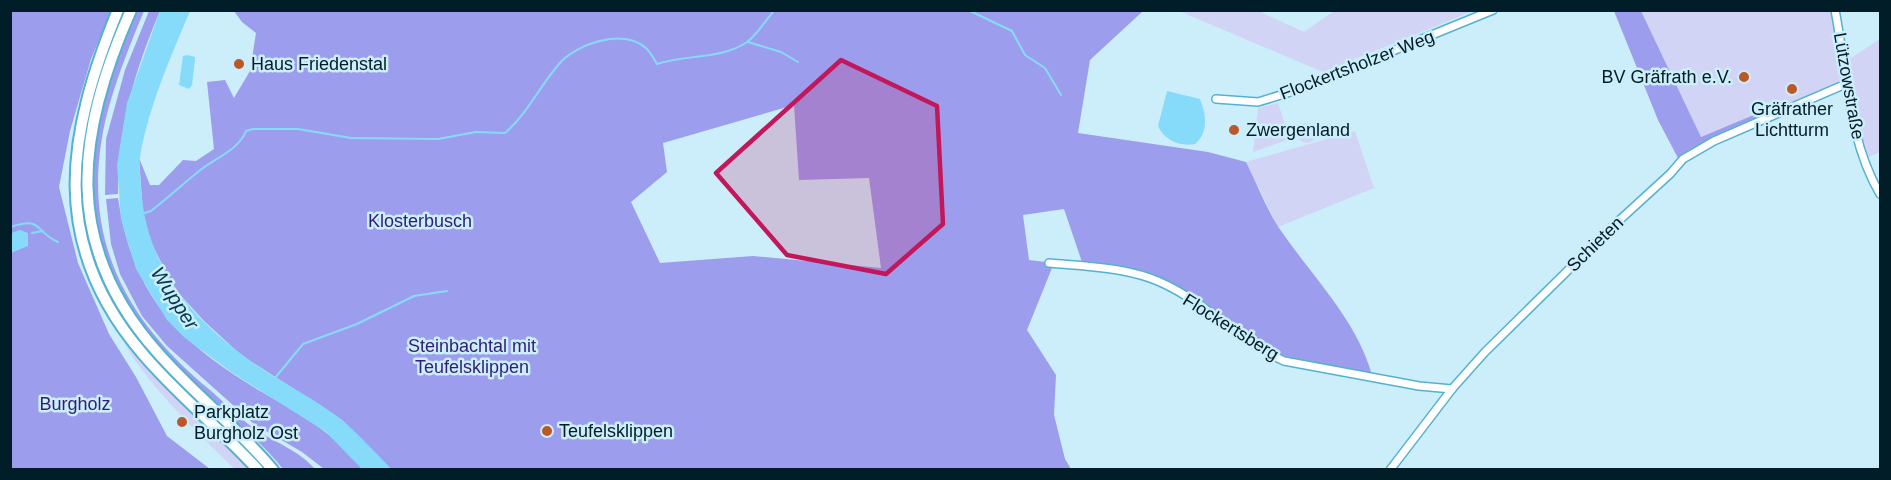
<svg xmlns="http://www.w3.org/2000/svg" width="1891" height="480" viewBox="0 0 1891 480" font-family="Helvetica,sans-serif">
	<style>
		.green { fill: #d2d4f5 }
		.forest { fill: #9d9ded; fill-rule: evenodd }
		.water { fill: #87dbfa }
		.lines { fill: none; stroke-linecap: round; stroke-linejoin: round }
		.stream { stroke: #87dbfa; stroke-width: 2 }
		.minor-casing { stroke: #55b1d0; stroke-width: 10 }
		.trunk-casing { stroke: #55b1d0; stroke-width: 14 }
		.minor { stroke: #fff; stroke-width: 7 }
		.trunk { stroke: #fff; stroke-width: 10 }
		.marked { fill: #c2185b; fill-opacity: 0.2; stroke: #c2185b; stroke-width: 4.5; stroke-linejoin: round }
		.poi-dot { fill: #bc5727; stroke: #ccedfa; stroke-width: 2 }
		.labels { text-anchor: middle; stroke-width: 5; stroke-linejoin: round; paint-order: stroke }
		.poi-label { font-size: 18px; fill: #011d27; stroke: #ccedfa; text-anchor: start }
		.street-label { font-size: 18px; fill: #011d27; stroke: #ccedfa }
		.park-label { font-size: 18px; fill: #2f1d78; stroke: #ccedfa }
		.water-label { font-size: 20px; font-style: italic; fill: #053a4a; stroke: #ccedfa }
	</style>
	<rect width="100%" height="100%" fill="#ccedfa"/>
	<!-- green -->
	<g class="green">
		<polygon points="1179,11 1258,11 1304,32 1334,11 1473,11 1323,72"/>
		<polygon points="1641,11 1837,11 1851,58 1880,39 1880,152 1860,161 1847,93 1843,90 1777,111 1775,106 1701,137"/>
		<polygon points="1278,103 1290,139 1253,152 1258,108"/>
		<circle cx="1307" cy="133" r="10"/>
		<polygon points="1355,131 1374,188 1278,227 1246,162"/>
		<path d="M 124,338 L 135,352 L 251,469 L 235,469 C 211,447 128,365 124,338 Z"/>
	</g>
	<!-- forest -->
	<g class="forest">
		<polygon points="10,11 111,11 91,59 70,131 59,187 78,263 109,334 136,377 167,436 210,469 11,469"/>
		<path d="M 136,11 L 144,11 C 129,47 114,84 105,122 C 80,236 124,319 210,390 C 225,403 239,418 255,429 C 273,441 301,452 315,469 L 283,469 C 255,434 219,410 188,379 C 69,261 73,157 136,11 Z"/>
		<path d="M 149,11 L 160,11 C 135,70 117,129 118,194 L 105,195 L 106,139 L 125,70 Z"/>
		<path d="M 234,11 L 1143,11 L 1090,60 L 1078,133 L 1208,152 L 1246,162 C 1257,184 1266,208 1279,228 C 1311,275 1357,320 1372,375 L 1295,361 L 1267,351 L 1147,275 L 1083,265 L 1064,209 L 1023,215 L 1029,260 L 1054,263 L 1027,330 L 1056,375 L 1054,415 L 1065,459 L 1071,469 L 391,469 L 342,420 L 241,355 L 204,321 L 174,288 L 148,236 L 143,213 L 139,158 L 150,185 L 159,185 L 183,160 L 196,161 L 214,149 L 207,82 L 225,80 L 234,98 L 250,71 L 256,33 L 242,22 ZM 794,105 L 799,180 L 869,178 L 881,268 L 753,256 L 660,263 L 631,202 L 667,172 L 663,143 Z"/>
		<polygon points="1614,11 1641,11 1701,137 1775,106 1777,111 1689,150 1679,160 1658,120"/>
		<path d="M 118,198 C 133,297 178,342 262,392 C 298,413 337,434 362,469 L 324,469 L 302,452 L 254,424 L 167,346 L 142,316 L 120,274 L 111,244 L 106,199 Z"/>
	</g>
	<!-- water -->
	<g class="water">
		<path d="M 160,11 L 190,11 C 171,56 148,108 140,157 C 138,166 141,178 141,188 C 146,262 186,313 244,356 C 275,380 313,397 343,421 C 360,436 376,453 391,469 L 362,469 L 326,432 L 234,374 L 185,338 L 167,320 L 136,269 L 121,219 L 117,165 L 127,103 Z"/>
		<polygon points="187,55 195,57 195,60 192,85 189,89 179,85 183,56"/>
		<path d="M 1167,91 L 1200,99 C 1206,114 1209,132 1195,144 C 1180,147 1164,140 1158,126 Z"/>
		<polygon points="20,230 28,233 28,246 11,253 11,233"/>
	</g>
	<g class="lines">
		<!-- stream -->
		<g class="stream">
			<polyline points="968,10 1012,31 1025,55 1045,68 1061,95"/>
			<polyline points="748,42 781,52 798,62"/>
			<path d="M 141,214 L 151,211 C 169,197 185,182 203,168 C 218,157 239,149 246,131 L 253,129 L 298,129 L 351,138 L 438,139 L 476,132 L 505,133 C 528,113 539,87 559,64 C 576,44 624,27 647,49 C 651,53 654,59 657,64 C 686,54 721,60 747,42 C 758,34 765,20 775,10"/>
			<path d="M 10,227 C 44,216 33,231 58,242"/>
			<polyline points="32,233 43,231"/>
			<polyline points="275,378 303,344 357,324 414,296 447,291"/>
		</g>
		<defs>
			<g id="minor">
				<path d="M 1835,10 C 1847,71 1848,140 1880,194"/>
				<polyline points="1216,99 1258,102 1297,90 1493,10"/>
				<path d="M 1049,263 C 1082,266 1119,267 1150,278 C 1198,295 1237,339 1284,361 L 1419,386 L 1452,389"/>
				<polyline points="1390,470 1452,389 1485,352 1612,227 1670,174 1683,159 1714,141 1848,83"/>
			</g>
			<g id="trunk">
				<path d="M 118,10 C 67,134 48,243 142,353 C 177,395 221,429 258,470"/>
				<path d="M 131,10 C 76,134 61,245 158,353 C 194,394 238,428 273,470"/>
			</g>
		</defs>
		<!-- minor casing -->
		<use href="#minor" class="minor-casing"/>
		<!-- trunk casing -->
		<use href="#trunk" class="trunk-casing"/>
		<!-- minor -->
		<use href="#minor" class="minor"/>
		<!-- trunk -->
		<use href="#trunk" class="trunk"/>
	</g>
	<!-- marked area -->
	<path class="marked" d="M 841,60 L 937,106 L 943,224 L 886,274 L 787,255 L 716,173 Z"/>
	<!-- markers -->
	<g class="poi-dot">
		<circle cx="239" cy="64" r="6"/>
		<circle cx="1744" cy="77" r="6"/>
		<circle cx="1792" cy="89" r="6"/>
		<circle cx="1234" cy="130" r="6"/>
		<circle cx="182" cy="422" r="6"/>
		<circle cx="547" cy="431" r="6"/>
	</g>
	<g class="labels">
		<!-- poi labels -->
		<g class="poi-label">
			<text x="251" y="70">Haus Friedenstal</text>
			<text x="1732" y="83" text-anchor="end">BV Gräfrath e.V.</text>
			<text x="1792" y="115" text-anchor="middle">Gräfrather<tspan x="1792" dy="21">Lichtturm</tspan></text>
			<text x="1246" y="136">Zwergenland</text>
			<text x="194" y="418">Parkplatz<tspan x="194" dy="21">Burgholz Ost</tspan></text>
			<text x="559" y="437">Teufelsklippen</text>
		</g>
		<!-- street labels -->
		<g class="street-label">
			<text transform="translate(1357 65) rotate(-21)" y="6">Flockertsholzer Weg</text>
			<text transform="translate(1849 86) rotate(80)" y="6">Lützowstraße</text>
			<text transform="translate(1595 244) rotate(-44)" y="6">Schieten</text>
			<text transform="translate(1231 327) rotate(32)" y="6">Flockertsberg</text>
		</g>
		<!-- park labels -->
		<g class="park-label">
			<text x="420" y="227">Klosterbusch</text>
			<text x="472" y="352">Steinbachtal mit<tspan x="472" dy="21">Teufelsklippen</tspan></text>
			<text x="75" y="410">Burgholz</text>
		</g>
		<!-- water labels -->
		<g class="water-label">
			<text transform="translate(175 298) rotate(57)" y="7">Wupper</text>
		</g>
	</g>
	<!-- border -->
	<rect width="1891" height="480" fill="none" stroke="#011d27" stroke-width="24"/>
</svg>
